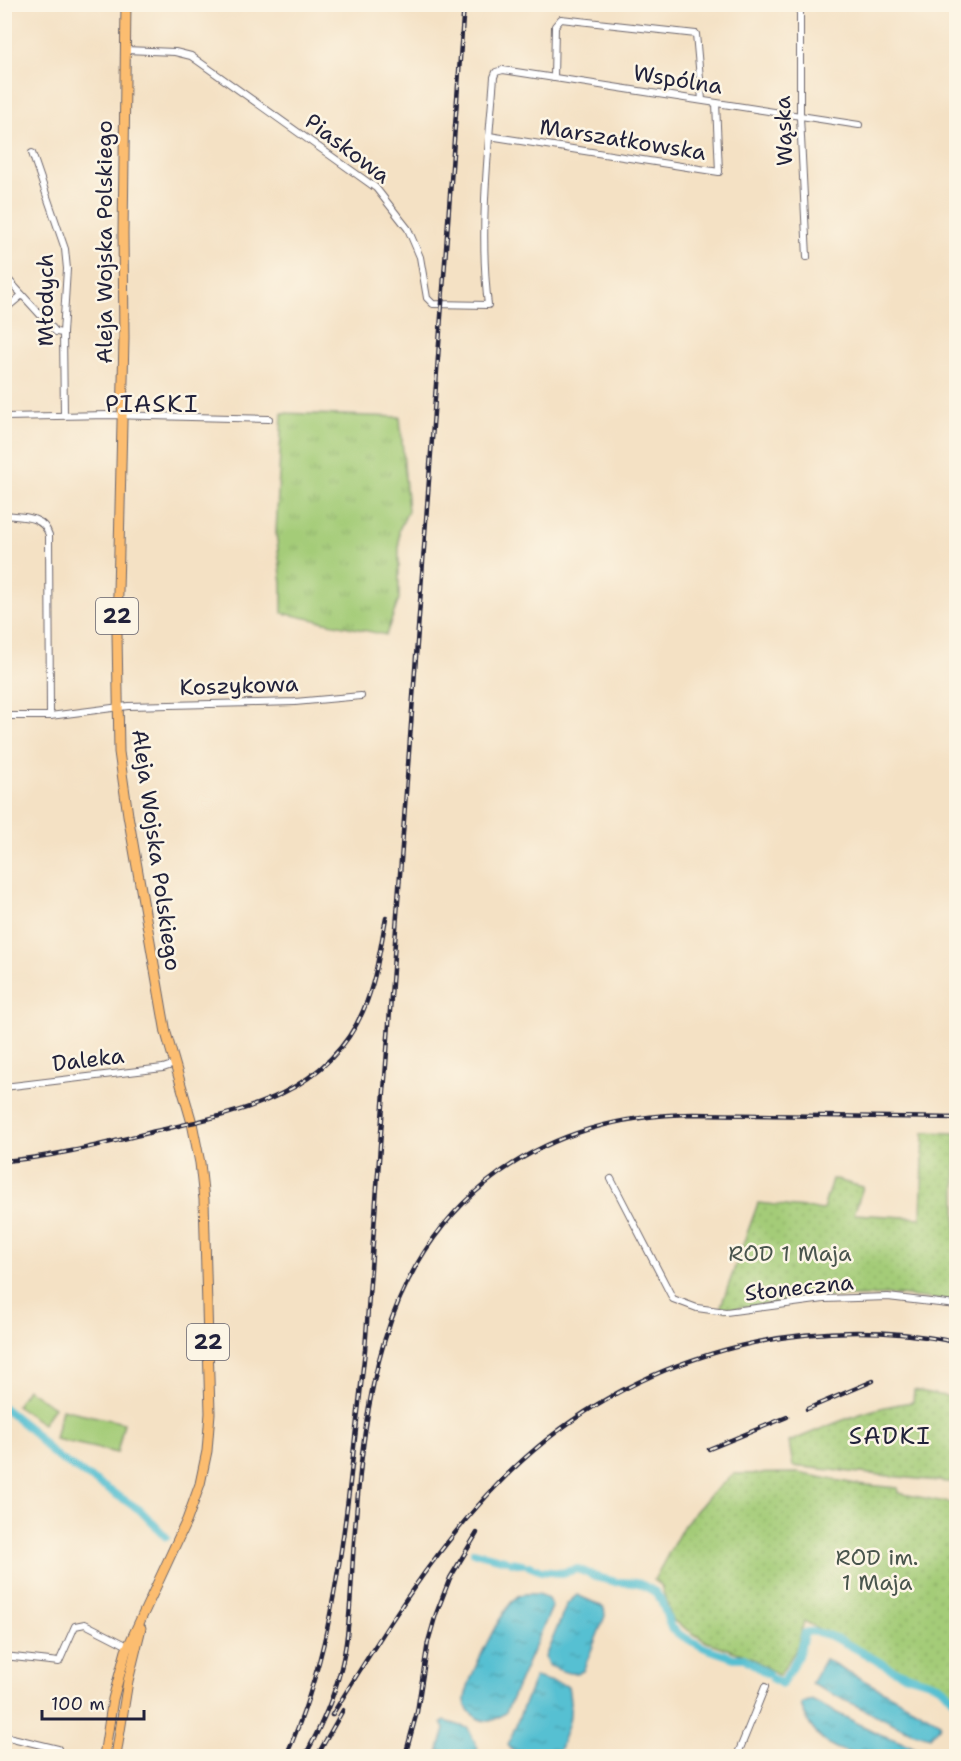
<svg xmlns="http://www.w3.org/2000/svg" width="961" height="1761" viewBox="0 0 961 1761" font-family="'Shantell Sans',sans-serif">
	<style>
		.grass { fill: url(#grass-tufts); stroke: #63775a; stroke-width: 1.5 }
		.park { fill: #a4cc78; stroke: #63775a; stroke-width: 1.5 }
		.garden { fill: url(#garden-dots); stroke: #63775a; stroke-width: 1.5 }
		.water { fill: url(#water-ripples); stroke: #3c7186; stroke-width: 1.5 }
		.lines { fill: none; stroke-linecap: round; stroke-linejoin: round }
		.canal { stroke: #56c0d2; stroke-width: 8 }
		.street-casing { stroke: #6c656b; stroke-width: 8 }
		.primary-casing { stroke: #6c656b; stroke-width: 11 }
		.street { stroke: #fff; stroke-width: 6 }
		.primary { stroke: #fcbd6f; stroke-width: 9 }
		.rail-casing { stroke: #22223b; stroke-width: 4.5 }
		.rail { stroke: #fcf5e5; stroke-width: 2; stroke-dasharray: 7; stroke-linecap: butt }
		.labels { text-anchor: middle; stroke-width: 5; stroke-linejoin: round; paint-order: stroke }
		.shield { fill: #fcf5e5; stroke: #63616e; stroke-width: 1.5 }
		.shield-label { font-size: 21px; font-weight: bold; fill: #22223b }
		.street-label { font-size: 22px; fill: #22223b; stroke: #fcf5e5 }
		.park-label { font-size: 22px; fill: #49554d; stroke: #fcf5e5 }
		.neighbourhood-label { font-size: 24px; letter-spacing: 1.5px; fill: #22223b; stroke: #fcf5e5 }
	</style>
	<defs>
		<pattern id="grass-tufts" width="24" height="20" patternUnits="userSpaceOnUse" patternTransform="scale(1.5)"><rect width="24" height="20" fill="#a4cc78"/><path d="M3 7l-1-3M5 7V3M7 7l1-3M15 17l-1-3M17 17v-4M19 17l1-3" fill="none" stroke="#8daf69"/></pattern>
		<pattern id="garden-dots" width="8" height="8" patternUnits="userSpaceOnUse" patternTransform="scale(1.5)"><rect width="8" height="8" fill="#a4cc78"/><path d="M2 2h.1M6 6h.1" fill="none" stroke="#8daf69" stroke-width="1.8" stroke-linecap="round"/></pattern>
		<pattern id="water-ripples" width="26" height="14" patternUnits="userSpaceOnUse" patternTransform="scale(1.5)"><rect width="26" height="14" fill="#56c0d2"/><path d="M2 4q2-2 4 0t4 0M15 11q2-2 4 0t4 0" fill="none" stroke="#479cac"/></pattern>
	</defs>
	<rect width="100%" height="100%" fill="#fcf5e5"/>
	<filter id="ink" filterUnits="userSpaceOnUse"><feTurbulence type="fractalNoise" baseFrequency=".0167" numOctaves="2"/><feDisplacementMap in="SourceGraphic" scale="12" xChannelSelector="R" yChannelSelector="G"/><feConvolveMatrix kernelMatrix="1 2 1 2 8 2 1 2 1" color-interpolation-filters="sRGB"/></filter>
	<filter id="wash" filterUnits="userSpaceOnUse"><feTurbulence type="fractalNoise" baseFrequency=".008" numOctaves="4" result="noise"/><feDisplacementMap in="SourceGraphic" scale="24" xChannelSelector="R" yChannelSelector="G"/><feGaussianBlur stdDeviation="1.35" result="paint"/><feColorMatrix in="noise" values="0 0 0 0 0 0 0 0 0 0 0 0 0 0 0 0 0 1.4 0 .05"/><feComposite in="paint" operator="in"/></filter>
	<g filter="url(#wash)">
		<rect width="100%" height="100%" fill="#f4e1c4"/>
		<!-- grass -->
		<polygon class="grass" points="282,413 400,417 408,511 399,530 399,599 386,635 282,613 282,583 276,533"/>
		<!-- park -->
		<g class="park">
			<polygon points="27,1389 54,1407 43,1424 16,1406"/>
			<polygon points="62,1409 124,1423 117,1453 55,1439"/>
		</g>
		<!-- garden -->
		<g class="garden">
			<polygon points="924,1132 956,1133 956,1302 898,1295 818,1297 724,1310 721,1306 758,1203 823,1210 832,1179 863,1187 854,1214 921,1218"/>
			<path d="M 914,1390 L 956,1398 L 956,1483 L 793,1466 L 789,1442 C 830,1425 869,1407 913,1402 Z"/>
			<polygon points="798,1473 856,1484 898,1488 898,1493 956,1504 956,1696 936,1684 895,1669 804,1621 797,1648 779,1676 750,1657 707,1642 672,1620 661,1585 654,1580 684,1525 710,1495 734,1474"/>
		</g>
		<!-- water -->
		<g class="water">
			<path d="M 539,1594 L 548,1599 L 552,1607 L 506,1712 C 496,1719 489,1725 477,1718 C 471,1714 465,1709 465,1700 C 465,1683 504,1602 520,1595 C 525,1593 533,1594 539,1594 Z"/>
			<path d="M 577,1595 L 604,1607 L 605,1616 L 583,1671 C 571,1677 560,1670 548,1665 L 545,1657 L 567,1604 Z"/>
			<polygon points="825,1659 930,1717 940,1723 939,1727 930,1737 911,1732 811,1684"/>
			<path d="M 535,1677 L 568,1686 C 574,1719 568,1726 557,1756 C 539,1757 518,1761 508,1745 Z"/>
			<path d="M 811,1700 L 877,1733 L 909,1745 L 920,1752 L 917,1756 C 867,1757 817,1761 801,1704 Z"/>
			<polygon points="445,1721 468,1728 478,1748 475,1756 437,1756 445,1729 442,1723"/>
		</g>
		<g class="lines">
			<!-- canal -->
			<g class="canal">
				<polyline points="4,1408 30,1429 53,1454 140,1510 166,1537"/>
				<polyline points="474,1552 505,1560"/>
				<polyline points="512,1562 522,1564"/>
				<polyline points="529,1566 541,1571 561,1573 578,1569 596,1577 616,1582 639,1583 655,1592 661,1600 671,1628 680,1635 705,1648 734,1658 744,1658 768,1674"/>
				<path d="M 773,1679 L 782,1684 L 798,1656 L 805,1633 C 823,1624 877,1663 896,1671 C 910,1677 926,1680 940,1686 C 947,1690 949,1698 956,1701"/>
			</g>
		</g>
	</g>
	<g filter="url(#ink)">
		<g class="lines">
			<defs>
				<g id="street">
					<polyline points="800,4 800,117 807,257"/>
					<path d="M 125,50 L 175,52 L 191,56 L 376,188 L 408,229 L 420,257 L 427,298 L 433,304 L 488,305 C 479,230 488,152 494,77 L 496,72 L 503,70 L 859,125"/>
					<polyline points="554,78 555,26 561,19 696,34 702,100"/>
					<polyline points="489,136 719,172 716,103"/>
					<polyline points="32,153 65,249 67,269 63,333 64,415"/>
					<polyline points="4,275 56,332 63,333"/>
					<polyline points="4,310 22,295"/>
					<polyline points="4,417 109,415 269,419"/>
					<path d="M 4,515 C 22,517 43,515 49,535 L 50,716"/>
					<polyline points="4,716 50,716 128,706 295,702 361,696"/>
					<polyline points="4,1087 163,1068 175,1064"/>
					<polyline points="611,1179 673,1299 697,1308 726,1312 824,1299 888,1297 956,1305"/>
					<polyline points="4,1656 59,1662 75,1626 85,1624 128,1646"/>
					<polyline points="4,1736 58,1749 57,1756"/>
					<polyline points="737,1756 765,1687"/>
				</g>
				<g id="primary">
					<polyline points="104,1756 113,1699 126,1651 187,1520 200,1484 207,1451 210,1413 204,1200 200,1163 192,1123 166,1033 128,815 119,752 117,634 124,338 123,233 126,4"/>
					<polyline points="116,1756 128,1681 141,1628"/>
				</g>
			</defs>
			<!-- street casing -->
			<use href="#street" class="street-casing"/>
			<!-- primary casing -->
			<use href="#primary" class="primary-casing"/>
			<!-- street -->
			<use href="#street" class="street"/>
			<!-- primary -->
			<use href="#primary" class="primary"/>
			<defs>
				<g id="rail">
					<path d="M 4,1161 C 56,1157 107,1143 156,1131 C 239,1112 325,1097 363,1011 C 376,981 380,949 386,918"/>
					<polyline points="807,1409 873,1381"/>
					<polyline points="709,1449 787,1417"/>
					<path d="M 332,1715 C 382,1634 432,1552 499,1483 C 617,1361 790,1309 956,1342"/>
					<path d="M 286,1756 C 324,1672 338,1582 349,1491 C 354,1444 360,1397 365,1350 L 464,4"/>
					<path d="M 305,1756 C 322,1725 337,1691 344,1655 C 352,1614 351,1571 355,1529 C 365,1402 380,1268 486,1183 C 546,1135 617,1115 693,1114 L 956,1118"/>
					<polyline points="317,1756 343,1710"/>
					<polyline points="405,1756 417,1712 428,1642 436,1614 450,1578 477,1533"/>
				</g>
			</defs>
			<!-- rail casing -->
			<use href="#rail" class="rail-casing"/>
			<!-- rail -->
			<use href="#rail" class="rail"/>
		</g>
	</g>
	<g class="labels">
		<!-- shield labels -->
		<g class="shield">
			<rect x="96" y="598" width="42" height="36" rx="4.5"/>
			<rect x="187" y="1324" width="42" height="36" rx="4.5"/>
		</g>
		<g class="shield-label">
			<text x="117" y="623">22</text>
			<text x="208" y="1349">22</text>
		</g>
		<!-- street labels -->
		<g class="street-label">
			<text transform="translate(678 79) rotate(9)" y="8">Wspólna</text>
			<text transform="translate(783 131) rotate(-92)" y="8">Wąska</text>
			<text transform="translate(623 139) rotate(9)" y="8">Marszałkowska</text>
			<text transform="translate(348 148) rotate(37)" y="8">Piaskowa</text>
			<text transform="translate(104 242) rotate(-90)" y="8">Aleja Wojska Polskiego</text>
			<text transform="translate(45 300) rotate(-90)" y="8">Młodych</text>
			<text transform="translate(239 685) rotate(-2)" y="8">Koszykowa</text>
			<text transform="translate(157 850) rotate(82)" y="8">Aleja Wojska Polskiego</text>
			<text transform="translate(88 1059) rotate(-7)" y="8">Daleka</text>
			<text transform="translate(799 1287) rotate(-6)" y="8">Słoneczna</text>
		</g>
		<!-- park labels -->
		<g class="park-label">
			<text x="790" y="1261">ROD 1 Maja</text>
			<text x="877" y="1565">ROD im.<tspan x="877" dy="25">1 Maja</tspan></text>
		</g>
		<!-- neighbourhood labels -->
		<g class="neighbourhood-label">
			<text x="152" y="412">PIASKI</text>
			<text x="890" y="1444">SADKI</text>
		</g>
	</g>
	<!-- margin -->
	<rect width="961" height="1761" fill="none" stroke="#fcf5e5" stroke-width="24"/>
	<!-- scale -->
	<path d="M42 1710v9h102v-9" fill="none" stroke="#22223b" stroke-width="3"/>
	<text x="51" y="1710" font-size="18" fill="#22223b" stroke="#fcf5e5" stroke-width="4.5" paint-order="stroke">100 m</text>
</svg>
